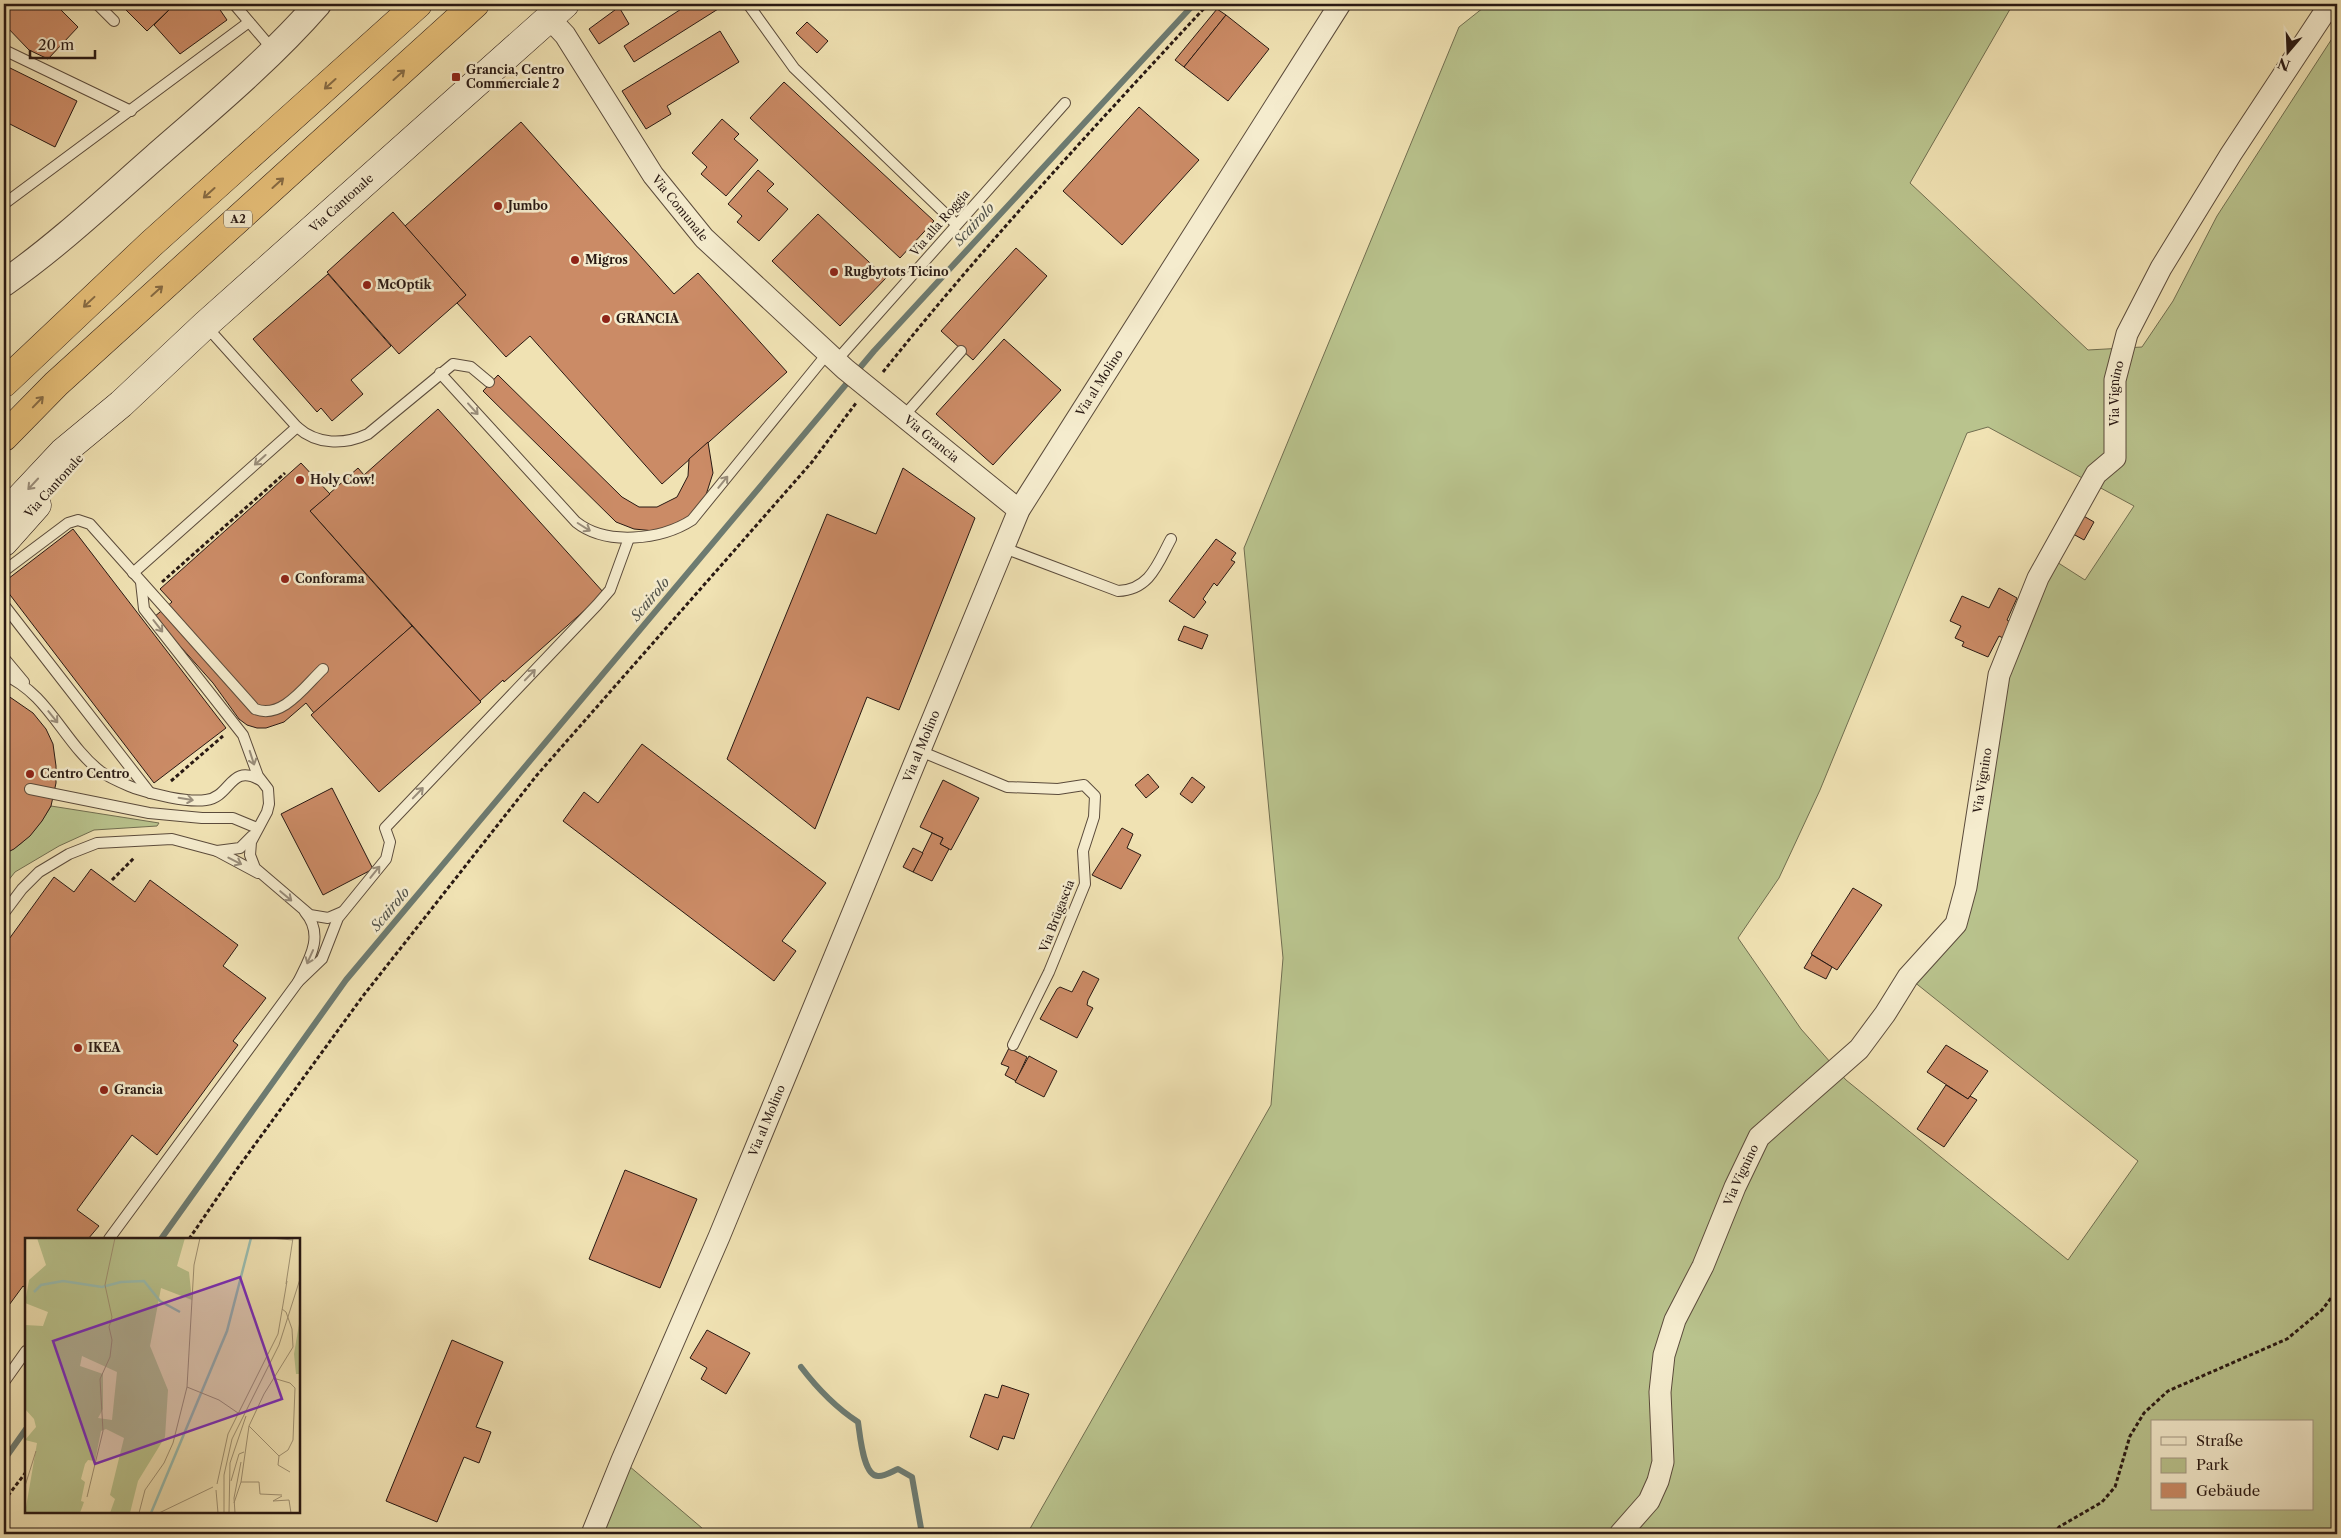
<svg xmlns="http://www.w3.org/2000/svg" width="2341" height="1538" viewBox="0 0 2341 1538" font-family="'Libre Caslon Text',serif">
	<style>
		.green { fill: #b9c38d; stroke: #716e50; fill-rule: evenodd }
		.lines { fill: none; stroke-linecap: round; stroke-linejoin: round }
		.stream { stroke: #6d7b71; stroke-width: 6 }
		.building { fill: #cb8b66; stroke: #291913 }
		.service-casing { stroke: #5b4b3b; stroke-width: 12 }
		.minor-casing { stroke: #5b4b3b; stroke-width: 23 }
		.tertiary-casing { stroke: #5b4b3b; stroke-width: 28 }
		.secondary-casing { stroke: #291913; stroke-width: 29 }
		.motorway-casing { stroke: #291913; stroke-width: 29 }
		.path { stroke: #291913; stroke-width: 3; stroke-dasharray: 4 2.5; stroke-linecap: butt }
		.service { stroke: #f5ecce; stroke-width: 10 }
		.minor { stroke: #f5ecce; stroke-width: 21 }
		.tertiary { stroke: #f5ecce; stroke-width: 26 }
		.secondary { stroke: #f5ecce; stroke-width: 28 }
		.motorway { stroke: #e8c17a; stroke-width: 28 }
		.oneway { stroke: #886d46 }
		.oneway2 { stroke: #998d7a }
		.poi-dot { fill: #8f2418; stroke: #f5ecce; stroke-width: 2 }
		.labels { text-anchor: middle; stroke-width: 5; stroke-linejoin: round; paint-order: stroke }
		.shield { fill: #f5ecce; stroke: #66584b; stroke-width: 1 }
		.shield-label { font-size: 11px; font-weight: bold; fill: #291913 }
		.poi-label { font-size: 12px; font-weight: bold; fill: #291913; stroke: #f5ecce; text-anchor: start }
		.street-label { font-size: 12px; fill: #291913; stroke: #f5ecce }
		.water-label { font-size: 14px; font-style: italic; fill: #51524a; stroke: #f5ecce }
		.inset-river { fill: none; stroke: #9abdb0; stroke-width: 2.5 }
		.inset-road { fill: none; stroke: #a09273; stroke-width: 1 }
		.view { fill: #7b2cbf; fill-opacity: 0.15; stroke: #7b2cbf; stroke-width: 2.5 }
		.inset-edge { fill: none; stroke: #291913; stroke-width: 2.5 }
	</style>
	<rect width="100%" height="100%" fill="#f0e2b3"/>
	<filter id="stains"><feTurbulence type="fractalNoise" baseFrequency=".004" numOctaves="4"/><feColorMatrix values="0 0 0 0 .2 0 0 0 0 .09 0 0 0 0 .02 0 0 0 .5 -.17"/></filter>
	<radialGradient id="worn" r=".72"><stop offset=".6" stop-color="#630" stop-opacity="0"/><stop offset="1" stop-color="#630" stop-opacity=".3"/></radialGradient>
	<!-- green -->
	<g class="green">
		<path d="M 1488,4 L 2013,4 L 1910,183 L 2088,350 L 2142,347 L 2173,301 L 2217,216 L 2335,34 L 2337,35 L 2337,1534 L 1027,1534 L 1271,1105 L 1283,958 L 1244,548 L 1459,27 ZM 1988,427 L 2134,506 L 2085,580 L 2049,557 L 1999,675 L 1956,923 L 1908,977 L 2138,1161 L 2068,1260 L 1846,1080 L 1801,1029 L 1738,938 L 1779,878 L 1820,790 L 1967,433 ZM 2152,1422 L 2312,1422 L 2312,1509 L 2152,1509 Z"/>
		<path d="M 51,806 L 159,823 L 157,826 L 94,830 L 59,846 L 15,872 L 4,886 L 4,854 C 26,844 39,826 51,806 Z"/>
		<polygon points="622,1460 709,1534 592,1534"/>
	</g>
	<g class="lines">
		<!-- stream -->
		<g class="stream">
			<polyline points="161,1239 346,980 874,351 1194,4"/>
			<path d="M 801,1367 C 817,1388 835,1407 858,1422 C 860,1434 863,1478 879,1476 C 885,1476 893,1471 898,1469 L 912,1477 L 922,1534"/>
			<polyline points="4,1460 26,1429"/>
		</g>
	</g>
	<!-- building -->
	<g class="building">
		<polygon points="4,4 55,4 78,27 48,59 29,50 4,24"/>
		<polygon points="120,4 175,4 147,31"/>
		<polygon points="175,4 216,4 227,20 180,54 154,25"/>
		<polygon points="689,4 726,4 634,62 624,46"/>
		<polygon points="619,7 629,24 599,44 589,29"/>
		<polygon points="1217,9 1226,15 1184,67 1175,60"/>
		<polygon points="1226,15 1269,49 1228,101 1184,67"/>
		<polygon points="807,22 828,41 817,53 796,33"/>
		<polygon points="720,31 739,62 667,106 671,114 646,129 622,91"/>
		<polygon points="4,65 77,101 55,147 4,121"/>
		<polygon points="784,82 934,221 900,258 750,118"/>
		<polygon points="1139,107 1199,160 1122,245 1063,191"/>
		<polygon points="722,119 739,134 734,139 758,160 726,196 701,174 707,167 692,153"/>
		<polygon points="521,122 674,294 698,273 787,372 662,484 530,336 506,357 457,303 466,295 405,226"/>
		<polygon points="758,170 774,184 767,191 788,209 759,241 737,222 742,216 728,204"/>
		<polygon points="393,212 466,295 399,354 327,272"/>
		<polygon points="818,214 886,278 840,326 772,261"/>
		<polygon points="1016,248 1047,276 973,360 941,331"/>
		<polygon points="328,274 391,346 351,380 363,394 332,421 321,408 317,412 253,339"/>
		<polygon points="1004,339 1061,390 993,465 936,414"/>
		<polygon points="498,375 622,497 639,507 657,507 677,497 688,476 689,459 708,442 713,473 705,498 686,520 655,531 634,529 616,522 483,391"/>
		<polygon points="438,409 604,593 504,682 503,680 480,701 310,511 358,468 364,475"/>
		<polygon points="301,463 330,494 310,511 412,626 314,713 306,703 284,722 266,728 257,728 247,725 239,719 213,683 154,617 172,602 160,589"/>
		<polygon points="903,468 975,518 899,710 867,697 815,829 727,759 827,514 876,534"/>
		<polygon points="2075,511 2094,522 2084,540 2064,529"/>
		<polygon points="73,529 226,728 154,783 4,587 4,582"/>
		<polygon points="1216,539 1236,553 1231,560 1235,562 1217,586 1214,583 1203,599 1206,602 1194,618 1169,601"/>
		<polygon points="1999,588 2017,598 2007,620 2014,624 2007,640 1999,636 1988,657 1962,646 1964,642 1955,638 1961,626 1950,621 1962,596 1989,608"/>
		<polygon points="412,626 481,702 379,792 311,715"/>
		<polygon points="1184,626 1208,635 1202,649 1178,640"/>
		<polygon points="4,693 33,713 46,729 53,744 56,766 56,783 51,806 42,821 30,836 14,849 4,854"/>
		<polygon points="642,744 826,883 782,941 796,951 774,981 563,821 584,792 598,803"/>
		<polygon points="1148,774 1159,787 1146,798 1135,785"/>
		<polygon points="1192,777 1205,787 1192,803 1180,794"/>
		<polygon points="943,780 979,798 951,850 940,844 943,838 920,827"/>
		<polygon points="332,788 373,869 323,895 281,814"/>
		<polygon points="1122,828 1133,834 1127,848 1141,855 1121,889 1092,875"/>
		<polygon points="932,833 943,838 940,844 949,849 932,881 913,872"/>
		<polygon points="913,848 923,853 913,872 903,867"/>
		<polygon points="91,869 135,902 150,880 238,945 223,966 266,998 233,1041 238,1045 157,1155 132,1135 77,1210 99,1226 88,1239 26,1239 26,1288 23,1286 4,1312 4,946 54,877 74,892"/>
		<polygon points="1853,888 1882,905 1837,970 1811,954"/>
		<polygon points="1812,955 1832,967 1826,979 1804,968"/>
		<polygon points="1083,971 1099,979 1088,1000 1087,1005 1093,1008 1077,1038 1040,1019 1057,989 1060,987 1072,992"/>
		<polygon points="1946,1045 1988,1071 1968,1099 1927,1072"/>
		<polygon points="1009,1048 1027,1057 1016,1081 1005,1075 1009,1067 1001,1064"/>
		<polygon points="1029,1056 1057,1071 1044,1097 1015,1082"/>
		<polygon points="1946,1085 1968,1099 1970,1096 1977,1100 1944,1147 1917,1129"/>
		<polygon points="625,1170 697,1199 660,1288 589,1259"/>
		<polygon points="707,1330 750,1353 726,1394 701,1379 707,1368 690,1358"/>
		<polygon points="452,1340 503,1362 476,1427 491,1432 479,1463 464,1457 437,1522 386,1501"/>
		<polygon points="1002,1385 1029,1394 1014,1439 1003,1436 998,1450 970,1437 985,1394 998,1398"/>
	</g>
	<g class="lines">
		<defs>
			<g id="service">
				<polyline points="97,4 114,21"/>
				<polyline points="234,4 273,50"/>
				<polyline points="748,4 794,68 956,224"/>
				<polyline points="4,50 131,111"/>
				<polyline points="4,204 249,22"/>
				<path d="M 206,326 L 297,427 C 317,445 344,445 368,434 L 453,364 L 471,367 L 489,382"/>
				<polyline points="836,361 1065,103"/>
				<path d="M 440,373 L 576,522 C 606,546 661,540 692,520 L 827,354"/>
				<polyline points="903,417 961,351"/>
				<path d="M 1004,548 L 1118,591 C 1150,590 1158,563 1171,539"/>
				<path d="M 4,571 L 68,523 L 78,520 L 90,524 L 255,709 C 282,720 305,686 323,669"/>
				<polyline points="133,573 297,427"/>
				<polyline points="141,582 144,609 243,735 258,776 268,789 269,804 267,812 251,842 250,855 255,868 310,915 328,918 342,912"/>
				<polyline points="4,605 150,793"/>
				<polyline points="4,658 24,682"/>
				<path d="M 4,675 C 48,693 64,743 100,771 C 111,779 122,783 134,788 C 152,794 187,803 206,800 C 231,797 230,763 260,780"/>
				<polyline points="920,751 1007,787 1058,789 1084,785 1095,796 1094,817 1083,851 1085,884 1049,972 1013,1045"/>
				<polyline points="30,789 149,813 202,818 233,818 257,828"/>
				<polyline points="252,836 240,848 217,851 258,873"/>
				<path d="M 305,912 C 325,935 309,960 298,982 L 322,959 L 338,918 L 386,859 L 390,842 L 385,828 L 597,605 L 610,590 L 629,538"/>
				<polyline points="4,913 22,889 39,872 69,854 97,843 172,839 217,851"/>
				<polyline points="109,1239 298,982"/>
				<polyline points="4,1382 26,1351"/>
			</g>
			<g id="minor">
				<path id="s1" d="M 550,19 L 565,35 L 653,175 L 704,238 L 845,369 L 1019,510"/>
				<path id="s2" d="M 592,1534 L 622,1460 L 719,1237 L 1019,510 L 1340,4"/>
				<path id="s3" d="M 1620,1534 L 1649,1501 L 1658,1481 L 1663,1462 L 1660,1392 L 1664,1355 L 1675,1320 L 1703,1266 L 1735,1187 L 1759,1137 L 1859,1049 L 1885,1014 L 1908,977 L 1956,924 L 1966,887 L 1999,675 L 2038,578 L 2096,474 L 2115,458 L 2115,380 L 2127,334 L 2161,268 L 2231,154 L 2330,4"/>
			</g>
			<path id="tertiary" d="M 4,283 C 57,246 106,200 155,157 C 210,109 270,59 318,4"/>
			<g id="secondary">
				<path id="s4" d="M 4,515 L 63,452 L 121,404 L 205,325 L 565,4"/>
				<polyline points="4,542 37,505"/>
			</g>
			<g id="motorway">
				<polyline points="4,383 151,244 418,4"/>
				<polyline points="4,437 56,384 475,4"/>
			</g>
		</defs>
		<!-- service casing -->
		<use href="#service" class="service-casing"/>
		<!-- minor casing -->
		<use href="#minor" class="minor-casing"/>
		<!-- tertiary casing -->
		<use href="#tertiary" class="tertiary-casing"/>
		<!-- secondary casing -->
		<use href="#secondary" class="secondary-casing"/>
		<!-- motorway casing -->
		<use href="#motorway" class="motorway-casing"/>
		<!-- path -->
		<g class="path">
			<path d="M 883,372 C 985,244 1097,124 1208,4"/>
			<polyline points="162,582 285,473"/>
			<polyline points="171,781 223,736"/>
			<polyline points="112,880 135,857"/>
			<polyline points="189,1239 237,1169 363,996 537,775 812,462 856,403"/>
			<polyline points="4,1501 26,1472"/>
			<polyline points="2054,1534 2059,1527 2102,1502 2115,1487 2130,1436 2144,1413 2168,1391 2287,1339 2322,1310 2337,1290"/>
		</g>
		<!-- service -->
		<use href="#service" class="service"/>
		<!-- minor -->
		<use href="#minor" class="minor"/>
		<!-- tertiary -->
		<use href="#tertiary" class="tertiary"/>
		<!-- secondary -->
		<use href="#secondary" class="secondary"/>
		<!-- motorway -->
		<use href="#motorway" class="motorway"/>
	</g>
	<!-- one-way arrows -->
	<defs><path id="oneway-shaft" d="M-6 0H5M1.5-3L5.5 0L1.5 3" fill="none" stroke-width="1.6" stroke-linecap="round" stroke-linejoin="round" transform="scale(1.25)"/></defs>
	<g class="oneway">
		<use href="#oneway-shaft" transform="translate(399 75) rotate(-42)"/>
		<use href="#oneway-shaft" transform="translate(330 84) rotate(138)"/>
		<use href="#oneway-shaft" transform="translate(278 183) rotate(-42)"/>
		<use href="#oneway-shaft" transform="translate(209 193) rotate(138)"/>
		<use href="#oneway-shaft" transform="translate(157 291) rotate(-42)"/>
		<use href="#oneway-shaft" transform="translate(89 302) rotate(137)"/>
		<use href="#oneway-shaft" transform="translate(38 402) rotate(-46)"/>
	</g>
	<g class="oneway2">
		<use href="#oneway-shaft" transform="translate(473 409) rotate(48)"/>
		<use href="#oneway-shaft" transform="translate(260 460) rotate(138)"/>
		<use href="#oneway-shaft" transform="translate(723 482) rotate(-51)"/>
		<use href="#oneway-shaft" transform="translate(33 484) rotate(133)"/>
		<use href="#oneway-shaft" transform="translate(584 527) rotate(32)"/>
		<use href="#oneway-shaft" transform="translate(158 626) rotate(52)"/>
		<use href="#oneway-shaft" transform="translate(530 675) rotate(-46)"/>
		<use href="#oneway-shaft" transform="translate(53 717) rotate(51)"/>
		<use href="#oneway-shaft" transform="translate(252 758) rotate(72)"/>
		<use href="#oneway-shaft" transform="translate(418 793) rotate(-46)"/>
		<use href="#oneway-shaft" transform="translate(186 799) rotate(9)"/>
		<use href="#oneway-shaft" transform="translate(235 861) rotate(27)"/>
		<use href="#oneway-shaft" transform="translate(375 872) rotate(-51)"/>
		<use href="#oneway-shaft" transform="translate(286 896) rotate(40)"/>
		<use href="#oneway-shaft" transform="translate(310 957) rotate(114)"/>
	</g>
	<!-- markers -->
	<g class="poi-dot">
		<rect x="451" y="72" width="10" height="10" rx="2.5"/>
		<circle cx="498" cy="206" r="5"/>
		<circle cx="575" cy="260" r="5"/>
		<circle cx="834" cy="272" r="5"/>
		<circle cx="367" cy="285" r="5"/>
		<circle cx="606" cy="319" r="5"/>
		<circle cx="300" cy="480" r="5"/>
		<circle cx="285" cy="579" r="5"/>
		<circle cx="30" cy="774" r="5"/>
		<circle cx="78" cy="1048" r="5"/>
		<circle cx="104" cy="1090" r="5"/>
	</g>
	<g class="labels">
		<!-- shield labels -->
		<rect class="shield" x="224" y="210.5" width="28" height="17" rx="4"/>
		<g class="shield-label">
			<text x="238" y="223">A2</text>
		</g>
		<!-- poi labels -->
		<g class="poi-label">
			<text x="466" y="74">Grancia, Centro<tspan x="466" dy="14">Commerciale 2</tspan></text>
			<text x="508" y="210">Jumbo</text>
			<text x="585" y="264">Migros</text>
			<text x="844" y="276">Rugbytots Ticino</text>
			<text x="377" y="289">McOptik</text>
			<text x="616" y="323">GRANCIA</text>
			<text x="310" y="484">Holy Cow!</text>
			<text x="295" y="583">Conforama</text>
			<text x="40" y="778">Centro Centro</text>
			<text x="88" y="1052">IKEA</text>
			<text x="114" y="1094">Grancia</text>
		</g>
		<!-- street labels -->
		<g class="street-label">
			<text dy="4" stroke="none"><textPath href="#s4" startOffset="460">Via Cantonale</textPath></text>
			<text dy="4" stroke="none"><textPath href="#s1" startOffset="230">Via Comunale</textPath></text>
			<text transform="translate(940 223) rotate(-49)" y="4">Via alla Roggia</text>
			<text dy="4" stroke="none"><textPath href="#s2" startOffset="1260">Via al Molino</textPath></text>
			<text dy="4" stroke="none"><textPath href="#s3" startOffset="1289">Via Vignino</textPath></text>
			<text dy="4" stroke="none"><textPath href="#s1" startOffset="572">Via Grancia</textPath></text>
			<text transform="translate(54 486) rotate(-48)" y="4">Via Cantonale</text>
			<text dy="4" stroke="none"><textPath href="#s2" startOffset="854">Via al Molino</textPath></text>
			<text dy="4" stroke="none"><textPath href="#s3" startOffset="869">Via Vignino</textPath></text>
			<text transform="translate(1057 916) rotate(-69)" y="4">Via Brügascia</text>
			<text dy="4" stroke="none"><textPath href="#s2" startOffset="449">Via al Molino</textPath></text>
			<text dy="4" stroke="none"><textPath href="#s3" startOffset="389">Via Vignino</textPath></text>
		</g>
		<!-- water labels -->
		<g class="water-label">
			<text transform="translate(974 224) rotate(-47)" y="5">Scairolo</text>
			<text transform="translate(650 599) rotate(-50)" y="5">Scairolo</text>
			<text transform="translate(390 909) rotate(-50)" y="5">Scairolo</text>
		</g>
	</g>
	<!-- overview -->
	<g transform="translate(25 1238)">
		<rect width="275" height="275" fill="#f0e2b3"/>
		<path d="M 12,0 L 160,0 L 152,28 L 164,34 L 167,62 L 136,50 L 125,108 L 143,152 L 140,199 L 113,243 L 105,275 L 85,275 L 90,261 L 85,257 L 99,200 L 81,191 L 76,193 L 70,223 L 63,222 L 60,226 L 56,241 L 60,244 L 56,263 L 59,264 L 55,275 L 0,275 L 12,205 L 0,202 L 11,189 L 9,181 L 0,171 L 0,87 L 18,88 L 23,74 L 0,65 L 4,42 L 21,27 ZM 57,118 L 92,134 L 87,182 L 73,180 L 78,171 L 78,136 L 55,128 ZM 275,80 L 275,136 L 271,136 L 269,116 Z" fill="#b9c38d" fill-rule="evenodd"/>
		<path class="inset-river" d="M 9,54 L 16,47 L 38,43 L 77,49 L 96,44 L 119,43 L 135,63 L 155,74M 126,275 L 202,93 L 226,0"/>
		<path class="inset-road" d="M 245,0 L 268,2M 261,46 L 268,0M 248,140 L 265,145 L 270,150 L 268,202 L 263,212 L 254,218M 162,149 L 194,162 L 213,175M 224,188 L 254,218M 254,218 L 253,227 L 265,234M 206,243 L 214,216 L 219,214M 216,244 L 234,244 L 235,256 L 257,257M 192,246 L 203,196 L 253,96 L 262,43M 0,248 L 11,213M 191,252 L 193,275M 257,258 L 248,263 L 264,262 L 266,275M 62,259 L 78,193 L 75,141 L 85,119 L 87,102 L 84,89 L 87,79 L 80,47 L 90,0M 209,265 L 216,244 L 224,188 L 239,156 L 268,109 L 267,91 L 261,74 L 257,71M 114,275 L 120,252 L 139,225 L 148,205 L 162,149 L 169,27 L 175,0M 134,275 L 188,249M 199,275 L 199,237 L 207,201 L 254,107 L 275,41M 204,275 L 205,225 L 221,178M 210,275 L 209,260 L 216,224"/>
		<path class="view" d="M 215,39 L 257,161 L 70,226 L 28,103 Z"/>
		<rect width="275" height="275" class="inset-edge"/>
	</g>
	<!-- margin -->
	<rect width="2341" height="1538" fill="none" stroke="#f0e2b3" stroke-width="20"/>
	<rect x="5" y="5" width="2331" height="1528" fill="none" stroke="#291913" stroke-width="2.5"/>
	<rect x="10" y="10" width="2321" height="1518" fill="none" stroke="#291913"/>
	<!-- legend -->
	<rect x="2151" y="1420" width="162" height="90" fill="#f5ecce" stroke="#a39883"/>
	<rect x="2161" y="1437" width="25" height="8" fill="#f5ecce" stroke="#a39883"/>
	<text x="2196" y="1446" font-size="15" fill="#291913">Straße</text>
	<rect x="2161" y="1458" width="25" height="15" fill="#b9c38d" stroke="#a39883"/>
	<text x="2196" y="1470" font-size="15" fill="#291913">Park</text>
	<rect x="2161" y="1483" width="25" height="15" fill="#cb8b66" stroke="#a39883"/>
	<text x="2196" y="1496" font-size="15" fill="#291913">Gebäude</text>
	<!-- north arrow -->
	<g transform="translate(2288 52) rotate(199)" stroke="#f5ecce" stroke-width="4" paint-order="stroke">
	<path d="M0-4L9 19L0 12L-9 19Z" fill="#291913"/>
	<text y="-8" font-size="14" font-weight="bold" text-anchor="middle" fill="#291913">N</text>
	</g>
	<!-- scale -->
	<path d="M30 50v8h65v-8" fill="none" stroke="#291913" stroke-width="2.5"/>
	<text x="38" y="50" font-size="15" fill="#291913" stroke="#f5ecce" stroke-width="4" paint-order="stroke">20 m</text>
	<rect width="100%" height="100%" filter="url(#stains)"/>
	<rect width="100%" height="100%" fill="url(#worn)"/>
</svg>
